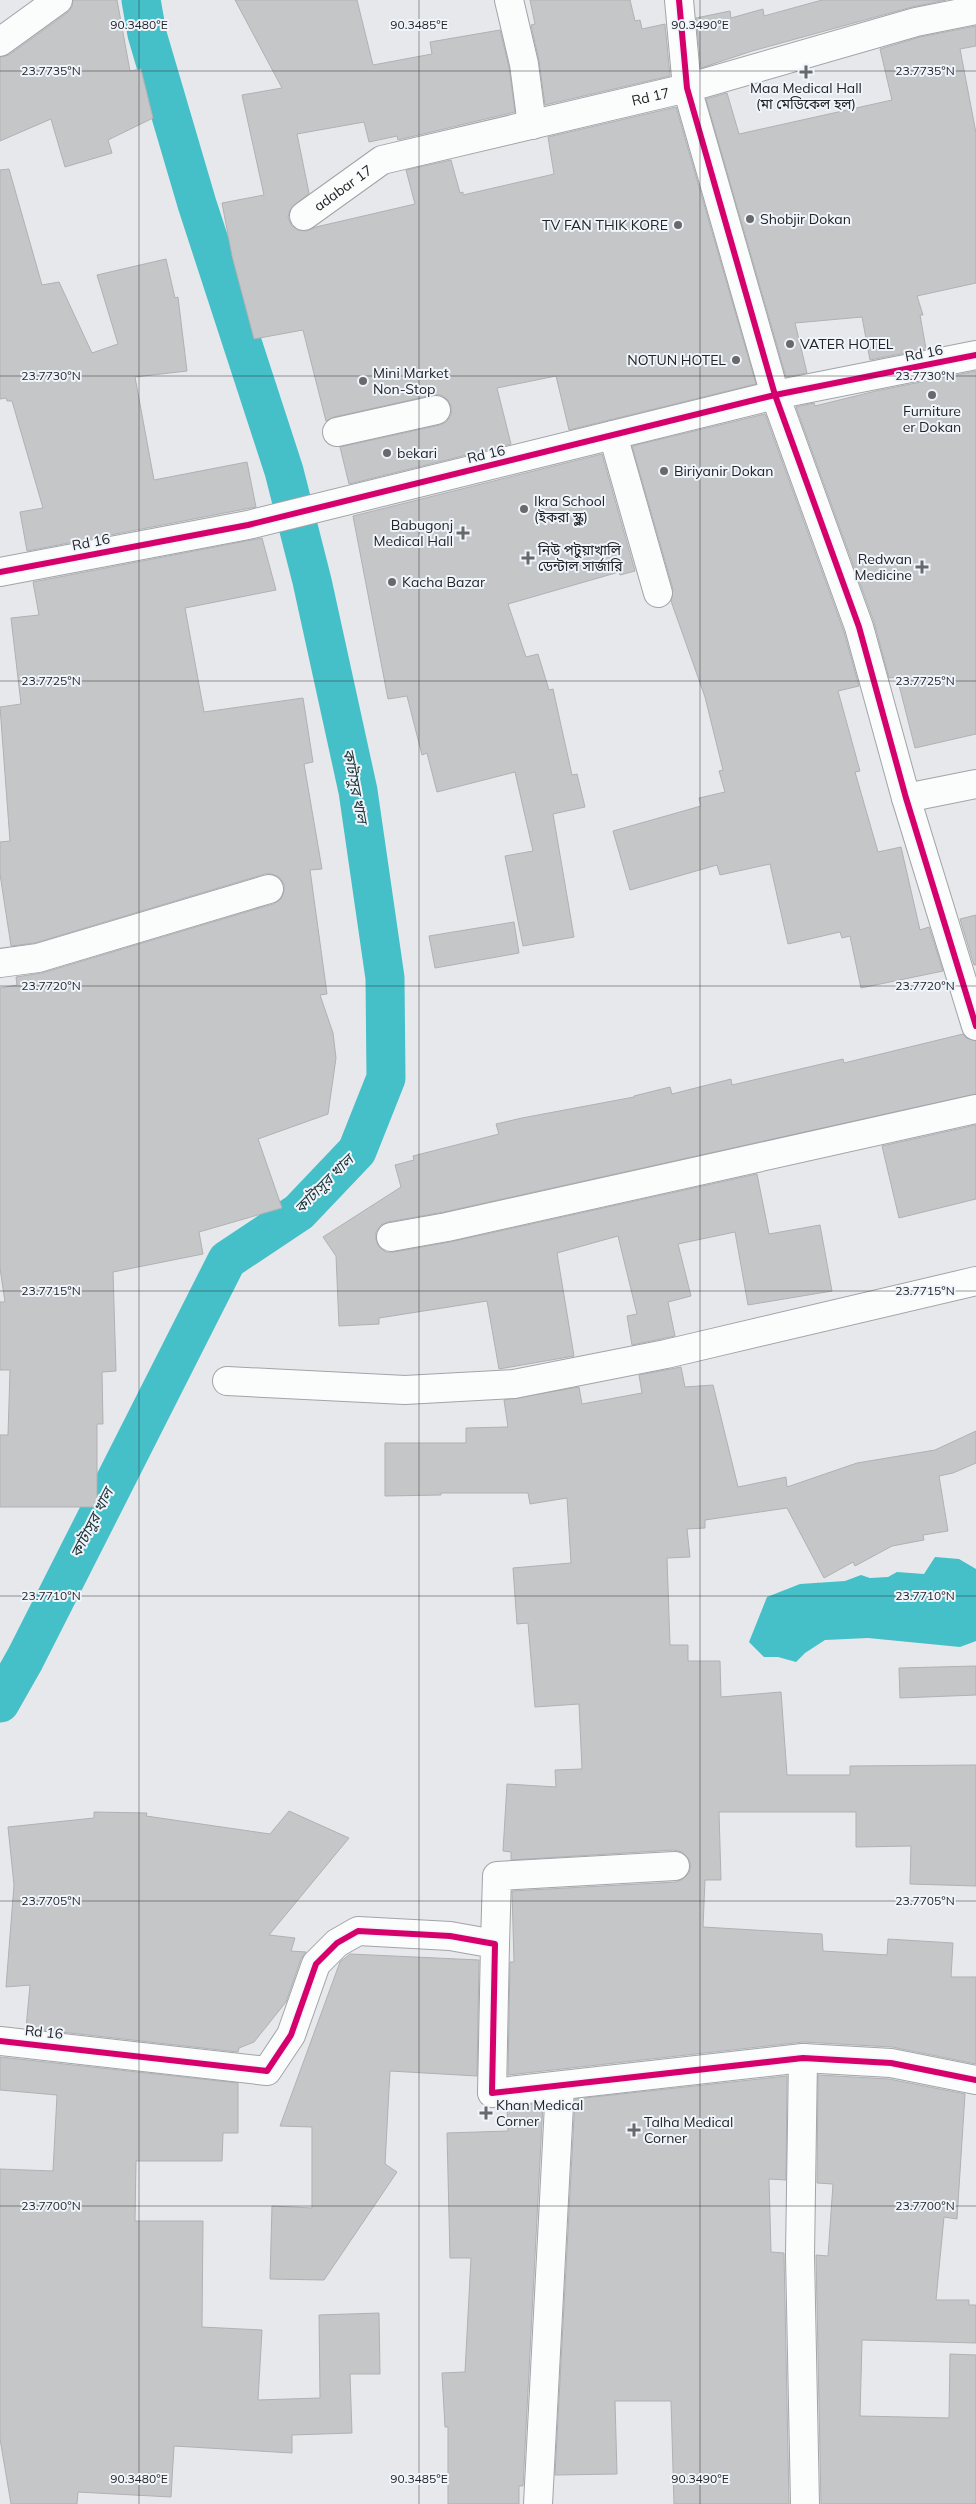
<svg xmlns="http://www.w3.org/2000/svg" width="976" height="2504" viewBox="0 0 976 2504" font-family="Mulish,'Noto Sans Bengali',sans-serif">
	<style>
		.water { fill: #45bfc8 }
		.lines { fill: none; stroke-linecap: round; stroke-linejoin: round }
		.canal { stroke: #45bfc8; stroke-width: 39 }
		.building { fill: #c5c6c8; stroke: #b0b1b4 }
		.minor-casing { stroke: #a2a4a7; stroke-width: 30 }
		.minor { stroke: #fbfcfc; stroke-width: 28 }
		.cycleway-casing { stroke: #f0f5fc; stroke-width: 9 }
		.cycleway { stroke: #d6006c; stroke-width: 6 }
		.ticks { fill: none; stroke: #232427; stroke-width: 1; stroke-opacity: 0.45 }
		.poi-dot { fill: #67696c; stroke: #f0f5fc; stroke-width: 2 }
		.labels { text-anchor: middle; stroke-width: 4; stroke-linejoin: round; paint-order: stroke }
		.poi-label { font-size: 14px; fill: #232427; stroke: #f0f5fc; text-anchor: start }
		.street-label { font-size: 14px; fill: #232427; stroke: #f0f5fc }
		.water-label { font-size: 15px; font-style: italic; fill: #1c3436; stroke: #f0f5fc }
		.ticks-label { font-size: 12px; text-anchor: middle; fill: #232427; stroke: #f0f5fc; stroke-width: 4; stroke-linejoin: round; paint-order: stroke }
	</style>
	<rect width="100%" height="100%" fill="#e6e8eb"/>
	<!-- water -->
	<polygon class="water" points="935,1557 959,1559 976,1569 976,1641 960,1647 868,1638 825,1640 805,1653 796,1662 778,1657 764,1657 749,1642 767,1597 800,1584 845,1581 861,1575 870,1578 888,1577 897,1572 924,1574"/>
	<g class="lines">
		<!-- canal -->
		<polyline class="canal" points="0,1703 25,1659 227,1260 299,1212 357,1151 386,1078 385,978 358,791 312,581 284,471 197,204 147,34 141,0"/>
	</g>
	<!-- building -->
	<g class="building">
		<polygon points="73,0 117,0 130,71 141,69 153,118 108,140 112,153 65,167 51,119 0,141 0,57 9,55 67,13 72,7"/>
		<polygon points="235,0 357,0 373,65 432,54 430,42 500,30 509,67 515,112 398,140 397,136 369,142 364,122 297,134 309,193 290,210 288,217 291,225 298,230 306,231 316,227 415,204 406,170 451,160 460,193 463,192 463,195 550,175 554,174 548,137 676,107 756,384 569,430 556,376 497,388 511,444 349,484 340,447 440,425 446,422 451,415 451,406 448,400 441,395 433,395 334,417 326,421 303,330 254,339 232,256 222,203 264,195 242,95 282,88"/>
		<polygon points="530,0 630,0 635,21 640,20 642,29 665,24 670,76 545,105 539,61 531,25 535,24"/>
		<polygon points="822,0 946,0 912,7 752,51 701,68 696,18 730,11 731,18 763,9 764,16"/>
		<polygon points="976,26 976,46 960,49 976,133 976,283 917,296 923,315 920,315 926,349 870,360 862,317 795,323 807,373 786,377 706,99 727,93 739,134 892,100 880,49 920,37"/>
		<polygon points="9,169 42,285 59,282 92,353 118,344 97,275 166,259 175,298 178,297 187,371 135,377 154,480 247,462 256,507 27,551 20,512 43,508 12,401 7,401 6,398 0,399 0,170"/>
		<polygon points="976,371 976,734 915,748 897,677 889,678 874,622 796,407 814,403 815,406 876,391"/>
		<polygon points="765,414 844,632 859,686 838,691 860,771 855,772 878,852 901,847 920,930 929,927 943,971 861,988 850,936 842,938 840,932 788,944 770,864 720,875 717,865 630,890 613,831 701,806 699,798 725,792 719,771 723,770 705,697 671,601 673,589 632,446"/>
		<polygon points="602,454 635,571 620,575 619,572 508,604 526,657 538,654 549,690 553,689 572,775 577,774 585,807 553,814 574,937 523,946 505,856 533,851 515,772 437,792 427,753 422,755 407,696 388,699 353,516"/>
		<polygon points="262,538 276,590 185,608 204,712 303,698 313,762 304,764 322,869 310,870 327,994 320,995 333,1033 336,1058 328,1114 258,1139 282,1208 199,1232 203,1254 113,1272 116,1371 102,1372 103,1424 97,1424 97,1507 0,1507 0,1435 8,1435 10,1370 0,1370 0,1302 5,1302 0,1268 0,988 17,985 16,977 42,973 273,904 281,899 284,892 284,884 279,877 272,874 265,874 35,943 11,946 0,874 0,842 10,841 0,707 21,704 11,618 39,615 33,582"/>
		<polygon points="976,915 976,965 974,965 960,919"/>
		<polygon points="514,922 519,953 435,968 429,936"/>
		<polygon points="963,1034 966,1038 976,1041 976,1094 444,1212 388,1222 381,1225 376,1232 376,1240 379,1247 386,1252 394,1252 450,1242 757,1174 769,1234 820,1225 832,1291 748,1305 735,1232 678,1244 691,1296 668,1302 675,1336 632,1345 627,1316 637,1314 618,1236 557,1253 574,1356 499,1369 487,1301 379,1318 379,1324 339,1326 336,1256 323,1237 401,1187 395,1165 414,1160 413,1156 499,1134 496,1124 522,1118 634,1097 634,1096 670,1087 672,1094 731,1079 732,1085 843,1059 844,1063"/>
		<polygon points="976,1125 976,1199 899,1218 882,1146"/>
		<polygon points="681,1367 685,1387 713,1385 738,1487 786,1477 787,1487 857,1463 935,1450 976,1431 976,1463 953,1473 939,1476 948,1531 923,1535 924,1540 892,1546 855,1566 853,1562 824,1578 787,1508 705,1520 705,1528 687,1529 690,1557 667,1558 670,1645 688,1645 688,1661 720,1661 721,1697 781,1692 787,1775 850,1775 850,1766 976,1765 976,1886 910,1884 911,1846 856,1847 856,1812 719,1812 721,1880 705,1880 703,1927 822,1934 823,1951 887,1955 888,1939 953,1943 951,1977 976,1977 976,2064 892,2047 803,2042 508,2075 510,1962 514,1962 512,1891 676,1882 683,1879 689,1873 691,1865 688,1858 682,1852 674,1850 511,1860 511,1852 503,1851 507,1784 556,1787 555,1770 582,1769 579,1704 535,1707 528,1623 517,1624 513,1568 571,1563 567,1498 530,1504 528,1493 441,1493 441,1495 385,1496 385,1443 466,1443 466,1428 508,1427 504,1400 579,1387 582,1404 642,1393 639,1375"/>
		<polygon points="976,1666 976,1695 900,1698 899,1668"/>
		<polygon points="289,1811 349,1838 269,1935 295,1938 291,1951 306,1952 301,1959 286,2002 254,2042 239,2048 238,2052 26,2028 30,1985 6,1987 14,1885 8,1827 94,1818 94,1812 147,1813 146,1816 270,1834"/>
		<polygon points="350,1954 479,1960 477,2076 390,2071 385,2164 397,2172 324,2280 270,2279 272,2206 312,2208 312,2127 280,2126 340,1962"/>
		<polygon points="0,2057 238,2083 238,2133 223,2133 222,2161 136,2161 135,2221 203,2221 202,2327 262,2330 258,2400 320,2398 319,2315 379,2313 380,2374 350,2374 352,2433 292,2435 292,2453 174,2446 171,2497 78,2492 77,2504 11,2504 0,2439 0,2169 53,2171 57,2095 0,2090"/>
		<polygon points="818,2075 889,2079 965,2094 957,2219 944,2217 936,2300 969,2300 969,2305 976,2305 976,2343 862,2340 860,2416 949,2418 950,2354 976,2355 976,2504 821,2504 816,2255 828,2256 833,2184 817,2183"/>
		<polygon points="787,2076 786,2180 769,2179 771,2252 784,2253 789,2504 674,2504 671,2401 615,2401 617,2474 555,2475 575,2099"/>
		<polygon points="543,2103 523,2486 519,2486 519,2504 448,2504 448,2427 445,2427 442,2373 465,2372 471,2258 450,2258 447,2133 508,2131 507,2107"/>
	</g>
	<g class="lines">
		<defs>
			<g id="minor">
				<polyline points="509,0 524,64 532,125"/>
				<polyline points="679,0 687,88 775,395 859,627 906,798 976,1026"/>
				<polyline points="0,42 58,0"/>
				<path id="s1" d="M 304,216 L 382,160 L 687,88 L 916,22 L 976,10"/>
				<polyline points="337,432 436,410"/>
				<polyline points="613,435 658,593"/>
				<polyline points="0,572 248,525 775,395 976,355"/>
				<polyline points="906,798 976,784"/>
				<polyline points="0,963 38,958 269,889"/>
				<polyline points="391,1237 447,1227 976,1109"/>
				<polyline points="227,1381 405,1390 514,1384 666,1354 976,1281"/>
				<polyline points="495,1944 497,1876 675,1866"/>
				<polyline points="0,2041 267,2071 291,2035 316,1964 337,1943 358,1931 450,1936 495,1944 492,2093 803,2058 891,2063 976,2080"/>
				<polyline points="803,2058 800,2255 805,2504"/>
				<polyline points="538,2504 560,2086"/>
			</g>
		</defs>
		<!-- minor casing -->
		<use href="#minor" class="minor-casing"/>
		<!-- minor -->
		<use href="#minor" class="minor"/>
		<defs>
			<g id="cycleway">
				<polyline points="679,0 687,88 775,395 859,627 906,798 976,1026"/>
				<polyline points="0,572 248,525 775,395 976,355"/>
				<polyline points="0,2041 267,2071 291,2035 316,1964 337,1943 358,1931 450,1936 495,1944 492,2093 803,2058 891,2063 976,2080"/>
			</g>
		</defs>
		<!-- cycleway casing -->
		<use href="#cycleway" class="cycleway-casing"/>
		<!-- cycleway -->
		<use href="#cycleway" class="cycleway"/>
	</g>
	<!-- ticks -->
	<path class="ticks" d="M 139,0 L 139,2504M 419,0 L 419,2504M 700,0 L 700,2504M 0,71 L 976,71M 0,376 L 976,376M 0,681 L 976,681M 0,986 L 976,986M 0,1291 L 976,1291M 0,1596 L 976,1596M 0,1901 L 976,1901M 0,2206 L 976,2206"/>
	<!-- markers -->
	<g class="poi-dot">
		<path d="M803.5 64.5h5v5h5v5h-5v5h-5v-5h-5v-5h5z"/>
		<circle cx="750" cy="219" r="5"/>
		<circle cx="678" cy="225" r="5"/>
		<circle cx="790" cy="344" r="5"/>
		<circle cx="736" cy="360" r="5"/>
		<circle cx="363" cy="381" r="5"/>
		<circle cx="932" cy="395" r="5"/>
		<circle cx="387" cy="453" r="5"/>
		<circle cx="664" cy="471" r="5"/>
		<circle cx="524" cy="509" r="5"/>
		<path d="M460.5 525.5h5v5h5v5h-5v5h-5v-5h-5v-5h5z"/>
		<path d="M525.5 550.5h5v5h5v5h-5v5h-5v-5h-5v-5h5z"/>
		<path d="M919.5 559.5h5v5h5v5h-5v5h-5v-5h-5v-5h5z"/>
		<circle cx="392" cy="582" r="5"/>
		<path d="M483.5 2105.5h5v5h5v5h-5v5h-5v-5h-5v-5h5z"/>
		<path d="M631.5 2122.5h5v5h5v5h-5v5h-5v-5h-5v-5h5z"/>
	</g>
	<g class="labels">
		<!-- poi labels -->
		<g class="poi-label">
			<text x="806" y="93" text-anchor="middle">Maa Medical Hall<tspan x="806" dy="16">(মা মেডিকেল হল)</tspan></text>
			<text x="760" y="224">Shobjir Dokan</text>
			<text x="668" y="230" text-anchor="end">TV FAN THIK KORE</text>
			<text x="800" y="349">VATER HOTEL</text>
			<text x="726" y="365" text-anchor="end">NOTUN HOTEL</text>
			<text x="373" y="378">Mini Market<tspan x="373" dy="16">Non-Stop</tspan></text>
			<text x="932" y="416" text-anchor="middle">Furniture<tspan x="932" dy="16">er Dokan</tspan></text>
			<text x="397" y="458">bekari</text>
			<text x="674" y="476">Biriyanir Dokan</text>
			<text x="534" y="506">Ikra School<tspan x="534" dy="16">(ইকরা স্কুল)</tspan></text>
			<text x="453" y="530" text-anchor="end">Babugonj<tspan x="453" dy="16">Medical Hall</tspan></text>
			<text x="538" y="555">নিউ পটুয়াখালি<tspan x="538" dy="16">ডেন্টাল সার্জারি</tspan></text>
			<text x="912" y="564" text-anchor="end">Redwan<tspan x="912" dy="16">Medicine</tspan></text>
			<text x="402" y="587">Kacha Bazar</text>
			<text x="496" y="2110">Khan Medical<tspan x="496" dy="16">Corner</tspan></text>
			<text x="644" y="2127">Talha Medical<tspan x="644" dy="16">Corner</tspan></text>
		</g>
		<!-- street labels -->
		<g class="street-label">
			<text dy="5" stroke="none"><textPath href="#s1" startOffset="372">Rd 17</textPath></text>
			<text dy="5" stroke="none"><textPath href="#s1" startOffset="48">adabar 17</textPath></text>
			<text transform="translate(924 353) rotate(-11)" y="5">Rd 16</text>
			<text transform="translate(486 454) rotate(-13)" y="5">Rd 16</text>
			<text transform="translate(91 542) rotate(-11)" y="5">Rd 16</text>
			<text transform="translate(44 2032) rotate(6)" y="5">Rd 16</text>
		</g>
		<!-- water labels -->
		<g class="water-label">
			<text transform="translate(355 786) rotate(79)" y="5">কাটাসুর খাল</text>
			<text transform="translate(324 1184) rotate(-45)" y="5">কাটাসুর খাল</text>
			<text transform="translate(92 1523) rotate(-63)" y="5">কাটাসুর খাল</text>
		</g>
	</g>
	<g class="ticks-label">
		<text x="139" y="29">90.3480°E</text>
		<text x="419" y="29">90.3485°E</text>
		<text x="700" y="29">90.3490°E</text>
		<text x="51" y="75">23.7735°N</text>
		<text x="925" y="75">23.7735°N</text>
		<text x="51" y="380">23.7730°N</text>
		<text x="925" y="380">23.7730°N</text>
		<text x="51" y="685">23.7725°N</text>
		<text x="925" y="685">23.7725°N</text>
		<text x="51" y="990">23.7720°N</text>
		<text x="925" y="990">23.7720°N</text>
		<text x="51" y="1295">23.7715°N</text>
		<text x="925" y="1295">23.7715°N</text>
		<text x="51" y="1600">23.7710°N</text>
		<text x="925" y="1600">23.7710°N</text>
		<text x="51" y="1905">23.7705°N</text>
		<text x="925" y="1905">23.7705°N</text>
		<text x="51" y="2210">23.7700°N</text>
		<text x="925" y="2210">23.7700°N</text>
		<text x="139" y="2483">90.3480°E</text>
		<text x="419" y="2483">90.3485°E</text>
		<text x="700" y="2483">90.3490°E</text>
	</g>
</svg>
